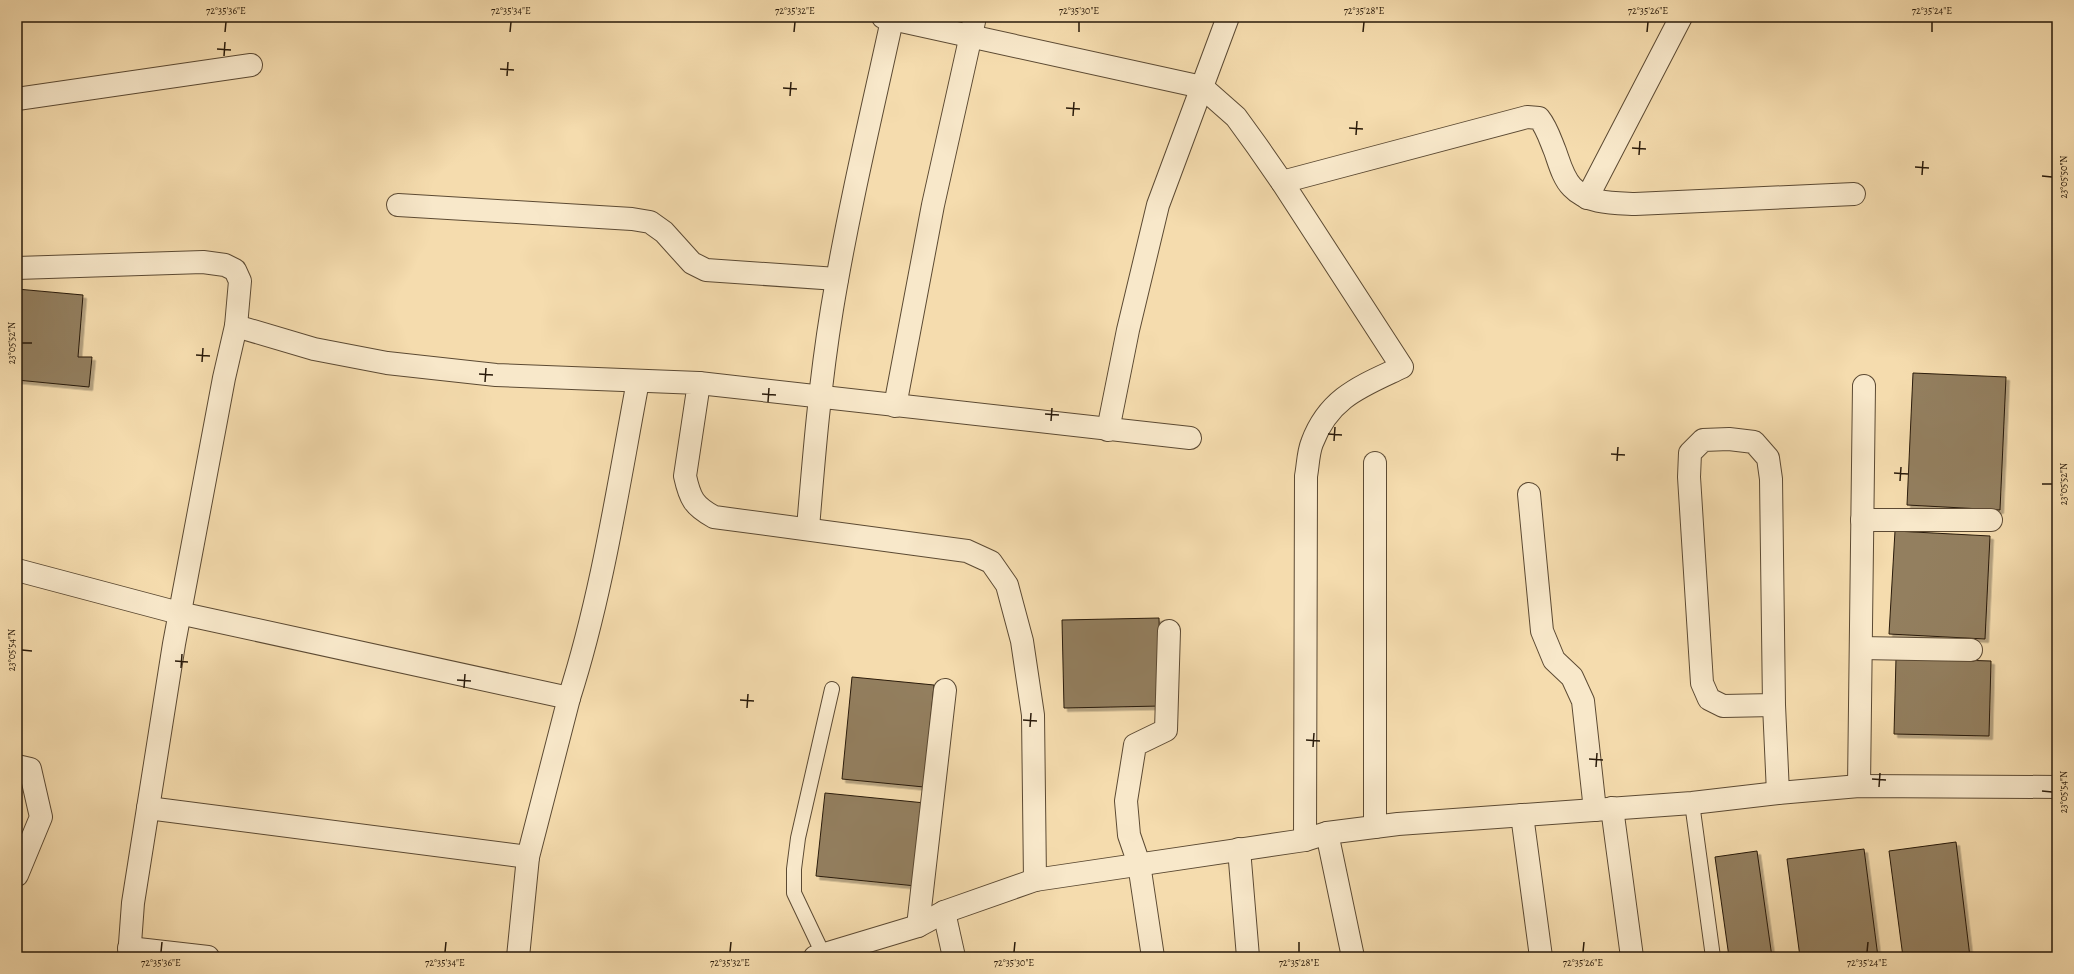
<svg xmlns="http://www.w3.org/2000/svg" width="2074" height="974" viewBox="0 0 2074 974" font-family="Alegreya,serif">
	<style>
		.building { fill: #937f5f; stroke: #291a0a; filter: url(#shadow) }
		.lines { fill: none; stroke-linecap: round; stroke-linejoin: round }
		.lane-casing { stroke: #5c4a33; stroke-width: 16 }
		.street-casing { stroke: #5c4a33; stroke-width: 24 }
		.lane { stroke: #f8e8ca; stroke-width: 14 }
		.street { stroke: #f8e8ca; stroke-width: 22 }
		.ticks { fill: none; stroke: #291a0a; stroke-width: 1.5 }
		.neatline { fill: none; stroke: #291a0a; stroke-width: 1.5 }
		.ticks-label { font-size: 10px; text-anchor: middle; fill: #291a0a }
	</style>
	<defs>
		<filter id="shadow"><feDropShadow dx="3.5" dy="3.5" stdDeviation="0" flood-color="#0004"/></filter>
	</defs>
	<rect width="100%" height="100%" fill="#f5dcae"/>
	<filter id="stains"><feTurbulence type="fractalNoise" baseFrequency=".005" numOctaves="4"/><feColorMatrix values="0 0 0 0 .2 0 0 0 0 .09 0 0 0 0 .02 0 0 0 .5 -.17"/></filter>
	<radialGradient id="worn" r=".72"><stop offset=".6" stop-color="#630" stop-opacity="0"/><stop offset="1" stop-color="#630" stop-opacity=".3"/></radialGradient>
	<!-- building -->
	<g class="building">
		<polygon points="17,289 83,295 78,357 92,357 89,387 17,380"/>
		<polygon points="1913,373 2006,377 2000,510 1907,505"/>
		<polygon points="1895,531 1990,536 1985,639 1889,634"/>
		<polygon points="1159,618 1161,706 1064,708 1062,620"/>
		<polygon points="1896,658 1991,661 1989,736 1894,734"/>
		<polygon points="852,677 934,685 924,787 842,779"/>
		<polygon points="825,793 925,803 916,886 816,876"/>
		<polygon points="1956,842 1970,957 1903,957 1889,851"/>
		<polygon points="1864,849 1878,957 1800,957 1787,859"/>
		<polygon points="1757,851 1772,957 1729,957 1715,857"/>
	</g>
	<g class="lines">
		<defs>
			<g id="lane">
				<polyline points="1692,803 1713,957"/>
				<polyline points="823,954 794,893 794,869 798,838 832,689"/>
			</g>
			<g id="street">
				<path d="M 883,17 L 1202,87 L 1236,117 L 1257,146 L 1282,182 L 1402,367 C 1362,386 1329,397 1312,443 C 1308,453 1308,466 1306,476 L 1305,840"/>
				<polyline points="17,99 251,65"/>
				<path d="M 1282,182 L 1527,117 L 1539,118 C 1547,128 1550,139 1555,151 C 1559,162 1563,178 1572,187 C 1588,204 1614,203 1635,204 L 1854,194"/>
				<polyline points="1587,198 1681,17"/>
				<polyline points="398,205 632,219 650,222 664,232 692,263 706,270 837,279"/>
				<polyline points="17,268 203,262 225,265 235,270 240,281 236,326 224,378 174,644 133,903 129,957"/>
				<path d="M 236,326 L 314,349 L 387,363 L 496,375 L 699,383 L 685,476 C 690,499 694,506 714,517 L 967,551 L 991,562 L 1007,585 L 1022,641 L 1033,715 L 1035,880"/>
				<polyline points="699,383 1190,438"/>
				<polyline points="895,406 933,205 975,17"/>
				<polyline points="1108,430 1128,330 1158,205 1228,17"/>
				<polyline points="1375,463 1375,827"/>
				<polyline points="1529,494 1542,631 1554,660 1572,677 1583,701 1595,810"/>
				<polyline points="1862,520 1991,520"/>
				<path d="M 808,528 C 814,455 820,382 832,309 C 848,212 871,116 892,20"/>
				<polyline points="17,570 179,613 569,698 528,857 518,957"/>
				<polyline points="1861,648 1971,650"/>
				<path d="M 569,698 C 602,595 618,487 638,381"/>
				<polyline points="1774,705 1723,706 1709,699 1702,683 1689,477 1690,453 1703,440 1729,439 1754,442 1768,458 1771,479 1774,705 1778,793"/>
				<polyline points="17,766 30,769 41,817 17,875"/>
				<polyline points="1859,786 1864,386"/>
				<polyline points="148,808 528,857"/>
				<polyline points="1612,808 1632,957"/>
				<polyline points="1522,815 1541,957"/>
				<polyline points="1327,833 1353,957"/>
				<polyline points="1239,849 1248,957"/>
				<polyline points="944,912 954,957"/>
				<polyline points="918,926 945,690"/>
				<polyline points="129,948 208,957"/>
				<polyline points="815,957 918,926 944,912 1035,880 1305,840 1327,833 1398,824 1692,803 1778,793 1859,786 2057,787"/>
				<polyline points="1153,957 1139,864 1129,835 1126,801 1135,745 1166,730 1169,631"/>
			</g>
		</defs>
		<!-- lane casing -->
		<use href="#lane" class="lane-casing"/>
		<!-- street casing -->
		<use href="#street" class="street-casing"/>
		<!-- lane -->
		<use href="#lane" class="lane"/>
		<!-- street -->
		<use href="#street" class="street"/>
	</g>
	<!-- ticks -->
	<path class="ticks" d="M 225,32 L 226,22M 510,32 L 511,22M 794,32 L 795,22M 1079,32 L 1079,22M 1363,32 L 1364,22M 1647,32 L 1648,22M 1932,32 L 1932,22M 217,49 L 231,50M 224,56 L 225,42M 500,69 L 514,70M 507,76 L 508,62M 783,88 L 797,89M 790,96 L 791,82M 1066,108 L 1080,109M 1073,116 L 1074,102M 1349,128 L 1363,129M 1356,135 L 1357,121M 1632,148 L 1646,149M 1639,155 L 1640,141M 1915,167 L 1929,168M 1922,175 L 1923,161M 2042,176 L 2052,177M 22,343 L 32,343M 196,355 L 210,356M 202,362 L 203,348M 479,374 L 493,375M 485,382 L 486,368M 762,394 L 776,395M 768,402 L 769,388M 1045,414 L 1059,415M 1051,421 L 1052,408M 1328,434 L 1342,435M 1334,441 L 1335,427M 1611,454 L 1625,455M 1617,461 L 1618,447M 1894,473 L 1908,474M 1900,481 L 1901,467M 2042,484 L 2052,484M 22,650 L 32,651M 175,661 L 188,662M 181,668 L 182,654M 457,680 L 471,681M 464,688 L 465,674M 740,700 L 754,701M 747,708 L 748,694M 1023,720 L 1037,721M 1030,727 L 1031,713M 1306,740 L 1320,741M 1313,747 L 1314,733M 1589,759 L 1603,760M 1596,767 L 1597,753M 1872,779 L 1886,780M 1879,787 L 1880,773M 2042,791 L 2052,792M 161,952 L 162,942M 445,952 L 446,942M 730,952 L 731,942M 1014,952 L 1015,942M 1299,952 L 1299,942M 1583,952 L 1584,942M 1867,952 L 1868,942"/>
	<!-- margin -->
	<rect width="2074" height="974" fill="none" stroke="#f5dcae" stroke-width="44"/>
	<rect x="22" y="22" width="2030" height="930" class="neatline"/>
	<g class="ticks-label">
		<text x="226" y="14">72°35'36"E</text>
		<text x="511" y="14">72°35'34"E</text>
		<text x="795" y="14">72°35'32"E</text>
		<text x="1079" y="14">72°35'30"E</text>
		<text x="1364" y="14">72°35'28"E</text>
		<text x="1648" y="14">72°35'26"E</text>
		<text x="1932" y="14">72°35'24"E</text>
		<text transform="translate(2063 177) rotate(-90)" y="4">23°05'50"N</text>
		<text transform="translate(11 343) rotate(-90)" y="4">23°05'52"N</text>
		<text transform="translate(2063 484) rotate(-90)" y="4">23°05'52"N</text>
		<text transform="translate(11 650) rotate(-90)" y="4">23°05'54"N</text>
		<text transform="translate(2063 792) rotate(-90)" y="4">23°05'54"N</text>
		<text x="161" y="966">72°35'36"E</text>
		<text x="445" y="966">72°35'34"E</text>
		<text x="730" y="966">72°35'32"E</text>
		<text x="1014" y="966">72°35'30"E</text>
		<text x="1299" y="966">72°35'28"E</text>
		<text x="1583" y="966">72°35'26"E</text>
		<text x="1867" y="966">72°35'24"E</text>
	</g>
	<rect width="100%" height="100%" filter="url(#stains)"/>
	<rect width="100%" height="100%" fill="url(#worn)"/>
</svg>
